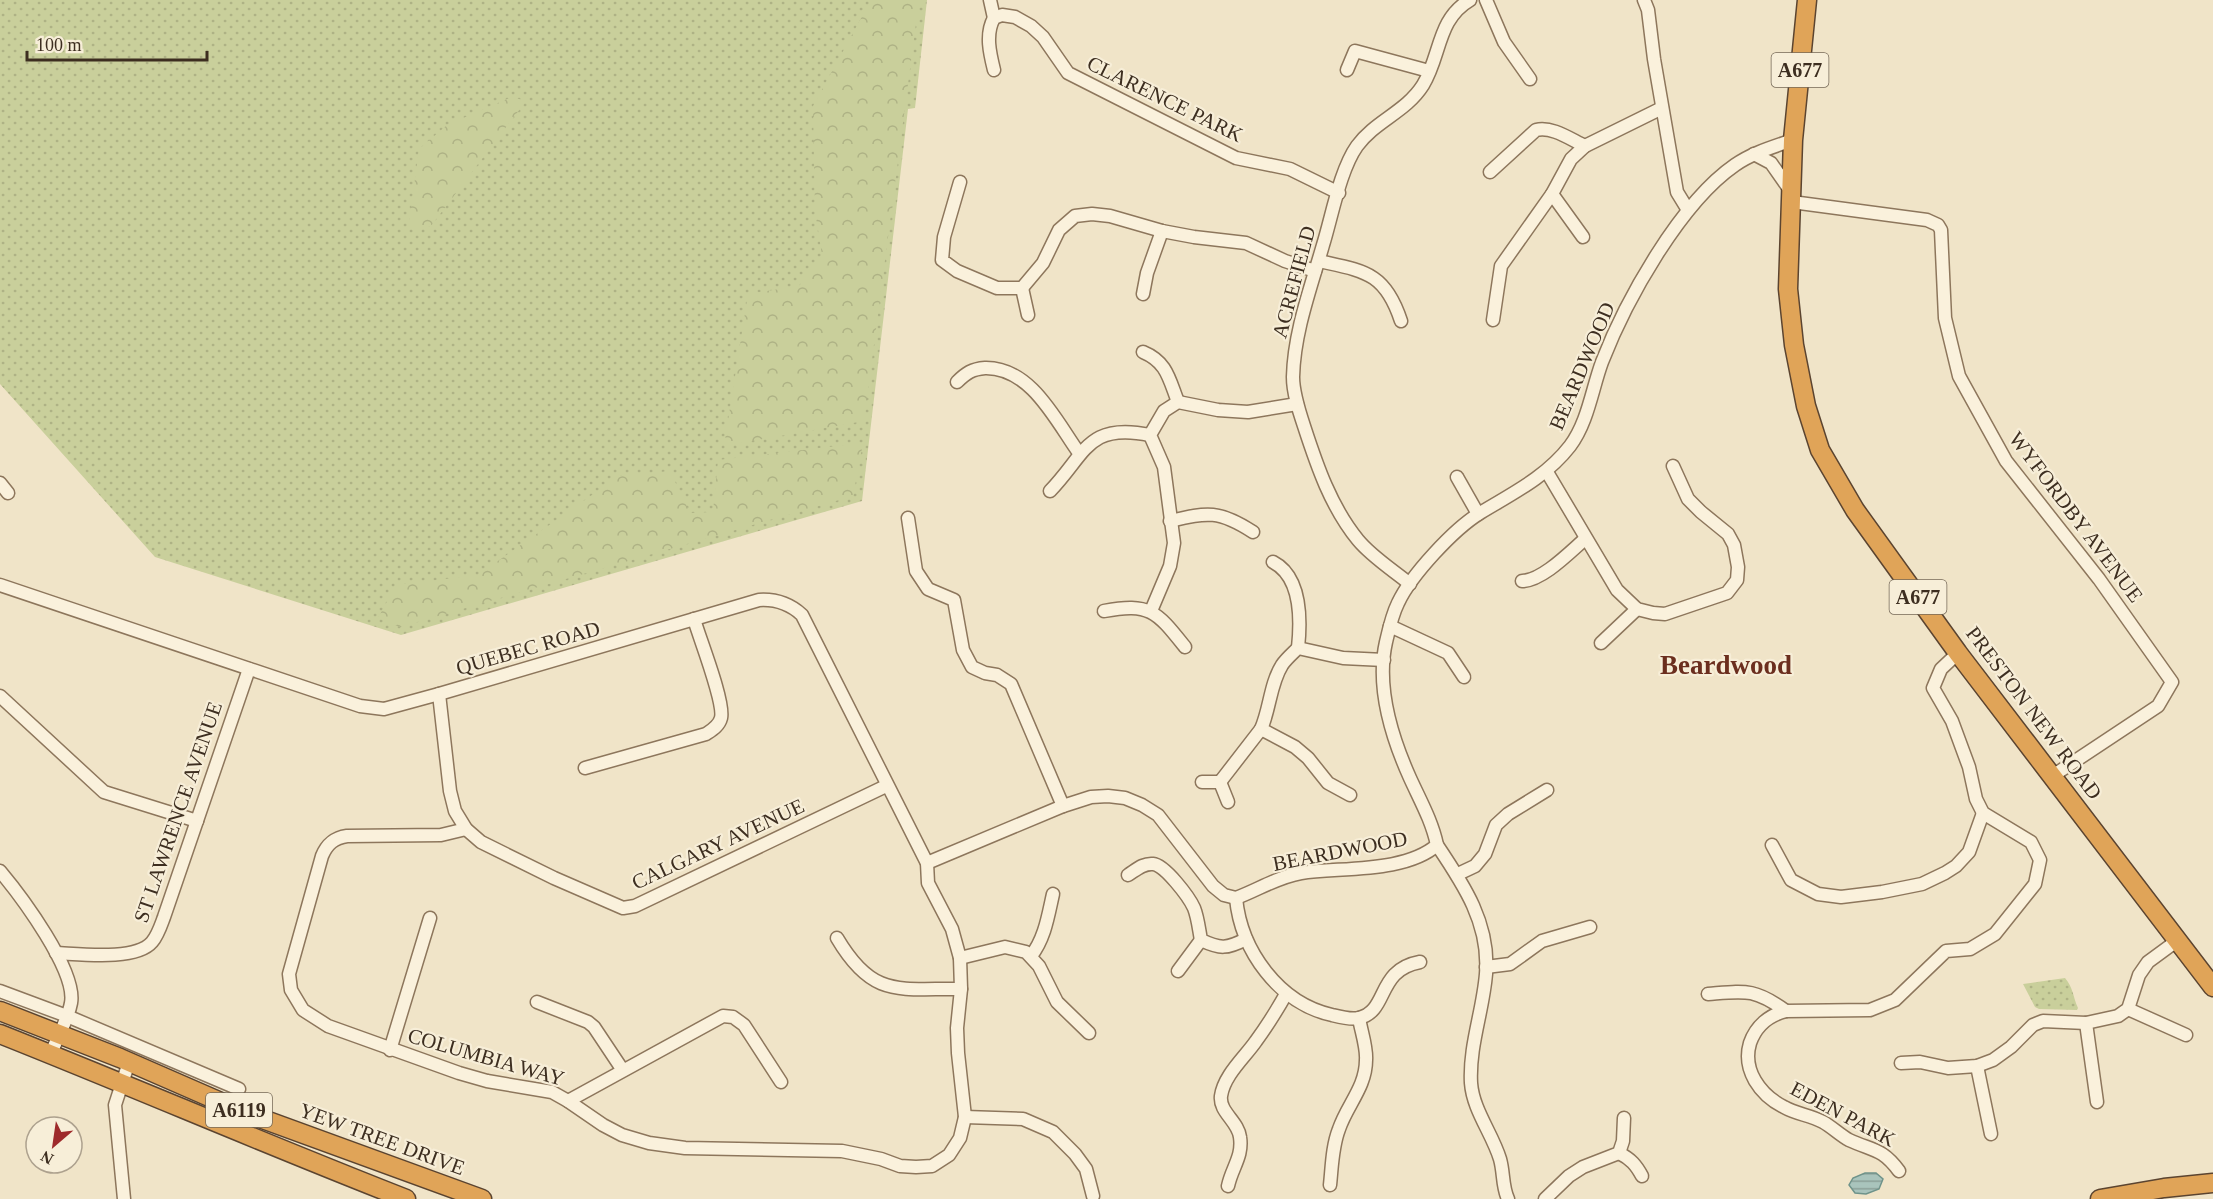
<svg xmlns="http://www.w3.org/2000/svg" width="2213" height="1199" viewBox="0 0 2213 1199" font-family="Georgia,serif">
	<style>
		.grass { fill: url(#grass-dots) }
		.forest { fill: url(#forest-crowns) }
		.water { fill: url(#water-rules); stroke: #6f938a; stroke-width: 1.5 }
		.lines { fill: none; stroke-linecap: round; stroke-linejoin: round }
		.minor-casing { stroke: #8d765c; stroke-width: 15 }
		.highway-casing { stroke: #5b4430; stroke-width: 21 }
		.minor { stroke: #faf1dc; stroke-width: 12 }
		.highway { stroke: #e0a458; stroke-width: 18 }
		.labels { text-anchor: middle; stroke-width: 4.5; stroke-linejoin: round; paint-order: stroke }
		.shield { fill: #f7eed8; stroke: #756857; stroke-width: 1.5 }
		.shield-label { font-size: 20px; font-weight: bold; fill: #3d2e20 }
		.street-label { font-size: 21px; fill: #3d2e20; stroke: #f7eed8 }
		.district-label { font-size: 27px; font-weight: bold; fill: #6b2e1e; stroke: #f7eed8 }
	</style>
	<defs>
		<pattern id="grass-dots" width="8" height="8" patternUnits="userSpaceOnUse" patternTransform="scale(1.5)"><rect width="8" height="8" fill="#c9cf9b"/><path d="M2 2h.1M6 6h.1" fill="none" stroke="#aeb285" stroke-width="1.8" stroke-linecap="round"/></pattern>
		<pattern id="forest-crowns" width="20" height="18" patternUnits="userSpaceOnUse" patternTransform="scale(1.5)"><rect width="20" height="18" fill="#c9cf9b"/><path d="M2 6a3 3 0 1 1 6 0M12 15a3 3 0 1 1 6 0" fill="none" stroke="#aeb285"/></pattern>
		<pattern id="water-rules" width="6" height="5" patternUnits="userSpaceOnUse" patternTransform="scale(1.5)"><rect width="6" height="5" fill="#a9c4bc"/><path d="M0 2.5h6" fill="none" stroke="#8ba098"/></pattern>
	</defs>
	<rect width="100%" height="100%" fill="#f0e4c8"/>
	<!-- grass -->
	<g class="grass">
		<polygon points="0,0 927,0 915,108 908,109 862,501 401,635 155,557 0,384"/>
		<path d="M 2065,978 C 2073,987 2073,997 2078,1008 L 2077,1010 L 2039,1009 L 2035,1007 L 2023,984 Z"/>
	</g>
	<!-- forest -->
	<g class="forest">
		<polygon points="871,0 919,0 864,421 724,446 748,294 799,286 822,255 815,211 813,106"/>
		<polygon points="512,97 526,101 431,226 420,229 409,223 419,149 447,125"/>
		<polygon points="863,443 853,496 400,627 378,618 396,585 478,575 619,476 670,471 690,513 713,512 718,460"/>
	</g>
	<!-- water -->
	<polygon class="water" points="1865,1173 1876,1173 1883,1179 1879,1189 1866,1194 1855,1193 1849,1185 1853,1178"/>
	<g class="lines">
		<defs>
			<g id="minor">
				<polyline points="990,0 994,18"/>
				<polyline points="1486,0 1504,42 1530,79"/>
				<polyline points="1644,0 1648,10 1654,59 1677,192 1688,210"/>
				<path d="M 994,70 C 990,54 985,34 994,18 L 1002,15 L 1015,17 L 1031,26 L 1043,37 L 1068,73 L 1236,158 L 1290,169 L 1339,193"/>
				<polyline points="1347,70 1355,51 1429,71"/>
				<polyline points="1754,154 1771,163 1792,193"/>
				<path d="M 1490,172 L 1536,130 C 1552,126 1570,139 1585,146"/>
				<polyline points="960,182 944,237 942,260 957,271 997,288 1022,288 1043,263 1059,230 1075,216 1092,214 1110,216 1162,231 1194,237 1246,243 1285,261 1315,271"/>
				<polyline points="1552,194 1583,237"/>
				<polyline points="1792,202 1927,220 1938,225 1941,230 1945,318 1959,376 2006,461 2099,579 2172,682 2158,706 2054,775"/>
				<path d="M 1319,261 C 1364,271 1385,272 1401,321"/>
				<polyline points="1022,288 1028,315"/>
				<polyline points="1143,294 1147,273 1162,231"/>
				<polyline points="1493,320 1501,266 1552,194 1571,159 1585,146 1662,108"/>
				<path d="M 1143,352 C 1167,362 1169,379 1178,402"/>
				<path d="M 957,382 C 966,373 972,369 985,368 C 1031,367 1056,421 1079,453"/>
				<polyline points="1547,472 1617,590 1637,609 1653,613 1665,614 1727,593 1737,580 1738,567 1734,545 1728,534 1701,512 1688,499 1673,466"/>
				<polyline points="1457,477 1478,514"/>
				<polyline points="0,483 8,493"/>
				<path d="M 1050,491 C 1086,454 1087,422 1150,435"/>
				<polyline points="908,518 916,571 928,589 954,600 963,650 972,667 985,673 997,675 1011,684 1063,806"/>
				<path d="M 1170,521 C 1208,512 1219,510 1253,532"/>
				<path d="M 1273,562 C 1302,577 1301,620 1298,648"/>
				<path d="M 1522,581 C 1542,581 1570,552 1585,539"/>
				<path d="M 1410,584 C 1393,570 1372,557 1358,540 C 1331,507 1317,466 1304,426 C 1299,411 1293,393 1293,377 C 1294,332 1311,287 1323,245 C 1332,216 1340,170 1357,146 C 1375,121 1406,112 1423,85 C 1441,56 1437,19 1470,0"/>
				<path d="M 0,585 L 360,706 L 384,709 L 439,694 L 759,600 C 775,599 789,603 802,615 L 927,863 L 928,883 L 952,929 L 960,958 L 961,989 L 957,1028 L 958,1053 L 965,1117 L 960,1138 L 949,1155 L 932,1166 L 916,1167 L 900,1166 L 881,1159 L 842,1151 L 685,1148 L 649,1143 L 622,1135 L 603,1125 L 568,1101 L 552,1092 L 487,1081 L 459,1073 L 328,1026 L 303,1010 L 291,990 L 289,974 L 322,856 C 327,844 334,838 347,836 L 441,835 L 466,829"/>
				<path d="M 1104,611 C 1150,602 1157,612 1185,647"/>
				<polyline points="1151,611 1170,566 1174,543 1164,467 1150,435 1164,411 1178,402 1218,410 1248,412 1297,404"/>
				<polyline points="1390,626 1448,653 1464,677"/>
				<polyline points="1601,643 1637,609"/>
				<polyline points="439,694 450,791 455,811 466,829 481,842 554,878 623,908 635,906 886,786"/>
				<polyline points="0,696 104,792 197,821"/>
				<path d="M 585,768 L 706,734 C 712,730 719,726 721,718 C 725,702 699,637 694,619"/>
				<polyline points="1202,782 1220,782 1228,802"/>
				<polyline points="1220,782 1261,729"/>
				<path d="M 1350,795 L 1328,783 L 1308,758 L 1295,747 L 1261,729 C 1270,709 1270,684 1282,665 C 1286,659 1293,653 1298,648 L 1343,658 L 1384,660"/>
				<path d="M 1437,845 C 1464,885 1490,924 1486,974 C 1483,1011 1469,1046 1471,1083 C 1473,1110 1492,1133 1500,1159 C 1504,1173 1502,1186 1508,1199"/>
				<polyline points="1772,845 1791,880 1818,894 1841,897 1882,892 1922,884 1945,873 1956,866 1969,852 1983,813"/>
				<path d="M 927,863 L 1063,806 L 1091,797 L 1108,796 L 1125,798 L 1142,805 L 1158,815 L 1213,886 L 1224,895 L 1236,898 C 1258,890 1277,877 1301,873 C 1341,867 1405,873 1437,845 C 1432,821 1420,800 1410,778 C 1392,738 1376,686 1386,642 C 1389,629 1392,615 1398,603 C 1411,575 1454,529 1480,513 C 1513,493 1546,477 1570,446 C 1588,422 1592,389 1602,362 C 1626,300 1680,203 1735,165 C 1752,153 1773,147 1793,140"/>
				<path d="M 0,871 C 21,896 77,971 71,1003 C 68,1020 57,1037 51,1054"/>
				<polyline points="1458,874 1475,866 1485,854 1496,825 1508,814 1547,790"/>
				<path d="M 1128,875 C 1136,870 1143,863 1153,864 C 1165,865 1189,897 1194,908 C 1198,918 1199,930 1201,940 C 1220,949 1227,949 1246,939"/>
				<path d="M 1236,898 C 1241,951 1279,1003 1332,1015 C 1340,1017 1351,1020 1359,1018 C 1389,1011 1376,970 1420,962"/>
				<path d="M 837,938 C 873,999 899,988 961,989"/>
				<path d="M 56,953 C 80,954 136,961 152,942 C 158,935 161,925 164,917 L 249,669"/>
				<path d="M 1031,956 C 1045,938 1048,916 1053,894"/>
				<polyline points="960,958 1005,947 1026,952 1039,966 1057,1002 1089,1033"/>
				<polyline points="1486,967 1510,964 1542,941 1590,927"/>
				<polyline points="1178,971 1201,940"/>
				<polyline points="0,991 67,1016 239,1089"/>
				<path d="M 1708,994 C 1745,991 1754,988 1786,1011"/>
				<polyline points="537,1002 588,1022 594,1027 622,1069"/>
				<polyline points="2128,1009 2186,1035"/>
				<polyline points="2086,1023 2097,1102"/>
				<polyline points="390,1050 430,918"/>
				<polyline points="1901,1063 1920,1062 1948,1068 1977,1066 1993,1060 2011,1047 2033,1025 2043,1021 2086,1023 2118,1016 2128,1009 2139,975 2148,962 2178,940"/>
				<polyline points="1977,1066 1991,1134"/>
				<polyline points="568,1101 723,1016 733,1017 744,1025 781,1082"/>
				<polyline points="965,1117 1023,1119 1053,1132 1075,1154 1086,1169 1093,1196"/>
				<path d="M 1619,1153 C 1631,1159 1636,1165 1642,1176"/>
				<path d="M 1899,1171 C 1882,1148 1873,1151 1849,1140 C 1840,1135 1832,1127 1823,1122 C 1810,1115 1796,1114 1784,1107 C 1760,1095 1742,1070 1750,1043 C 1756,1026 1769,1015 1786,1011 L 1870,1010 L 1895,1000 L 1946,951 L 1970,949 L 1995,934 L 2035,884 L 2040,860 L 2031,842 L 1983,813 L 1976,799 L 1969,767 L 1952,721 L 1933,688 L 1941,669 L 1958,653"/>
				<path d="M 1330,1185 C 1332,1167 1332,1147 1339,1129 C 1347,1105 1366,1087 1366,1060 C 1367,1047 1361,1031 1359,1018"/>
				<path d="M 1228,1186 C 1232,1167 1243,1157 1240,1137 C 1238,1121 1219,1112 1221,1096 C 1224,1075 1245,1057 1256,1041 C 1267,1026 1277,1010 1286,994"/>
				<polyline points="124,1199 115,1105 129,1062"/>
				<polyline points="1545,1199 1569,1176 1583,1167 1619,1153 1623,1141 1624,1118"/>
			</g>
			<g id="highway">
				<polyline points="1807,0 1793,140 1788,289 1794,345 1806,406 1820,450 1855,510 1958,653 2213,987"/>
				<polyline points="0,1011 120,1058 246,1113 482,1199"/>
				<path d="M 0,1034 C 136,1088 270,1146 406,1199"/>
				<polyline points="2100,1199 2164,1188 2213,1183"/>
			</g>
		</defs>
		<!-- minor casing -->
		<use href="#minor" class="minor-casing"/>
		<!-- highway casing -->
		<use href="#highway" class="highway-casing"/>
		<!-- minor -->
		<use href="#minor" class="minor"/>
		<!-- highway -->
		<use href="#highway" class="highway"/>
	</g>
	<g class="labels">
		<!-- shield labels -->
		<g class="shield">
			<rect x="1771.5" y="53" width="57" height="34" rx="4.5"/>
			<rect x="1889.5" y="580" width="57" height="34" rx="4.5"/>
			<rect x="206" y="1093" width="66" height="34" rx="4.5"/>
		</g>
		<g class="shield-label">
			<text x="1800" y="77">A677</text>
			<text x="1918" y="604">A677</text>
			<text x="239" y="1117">A6119</text>
		</g>
		<!-- street labels -->
		<g class="street-label">
			<text transform="translate(1165 99) rotate(26)" y="7">CLARENCE PARK</text>
			<text transform="translate(1294 282) rotate(-75)" y="7">ACREFIELD</text>
			<text transform="translate(1582 366) rotate(-67)" y="7">BEARDWOOD</text>
			<text transform="translate(2076 517) rotate(53)" y="7">WYFORDBY AVENUE</text>
			<text transform="translate(528 648) rotate(-16)" y="7">QUEBEC ROAD</text>
			<text transform="translate(2034 713) rotate(53)" y="7">PRESTON NEW ROAD</text>
			<text transform="translate(178 812) rotate(-71)" y="7">ST LAWRENCE AVENUE</text>
			<text transform="translate(718 844) rotate(-25)" y="7">CALGARY AVENUE</text>
			<text transform="translate(1340 851) rotate(-11)" y="7">BEARDWOOD</text>
			<text transform="translate(486 1057) rotate(16)" y="7">COLUMBIA WAY</text>
			<text transform="translate(1843 1114) rotate(28)" y="7">EDEN PARK</text>
			<text transform="translate(382 1139) rotate(20)" y="7">YEW TREE DRIVE</text>
		</g>
		<!-- district labels -->
		<g class="district-label">
			<text x="1726" y="674">Beardwood</text>
		</g>
	</g>
	<!-- north arrow -->
	<g transform="translate(54 1145) rotate(209)"><circle r="28" fill="#f7eed8" stroke="#ada18e" stroke-width="1.5"/>
	<path d="M0-4.5L10 22L0 15L-10 22Z" fill="#9e2a2b"/>
	<text y="-9" font-size="16" font-weight="bold" text-anchor="middle" fill="#3d2e20">N</text>
	</g>
	<!-- scale -->
	<path d="M27 51v9h180v-9" fill="none" stroke="#3d2e20" stroke-width="3"/>
	<text x="36" y="51" font-size="18" fill="#3d2e20" stroke="#f7eed8" stroke-width="4.5" paint-order="stroke">100 m</text>
</svg>
